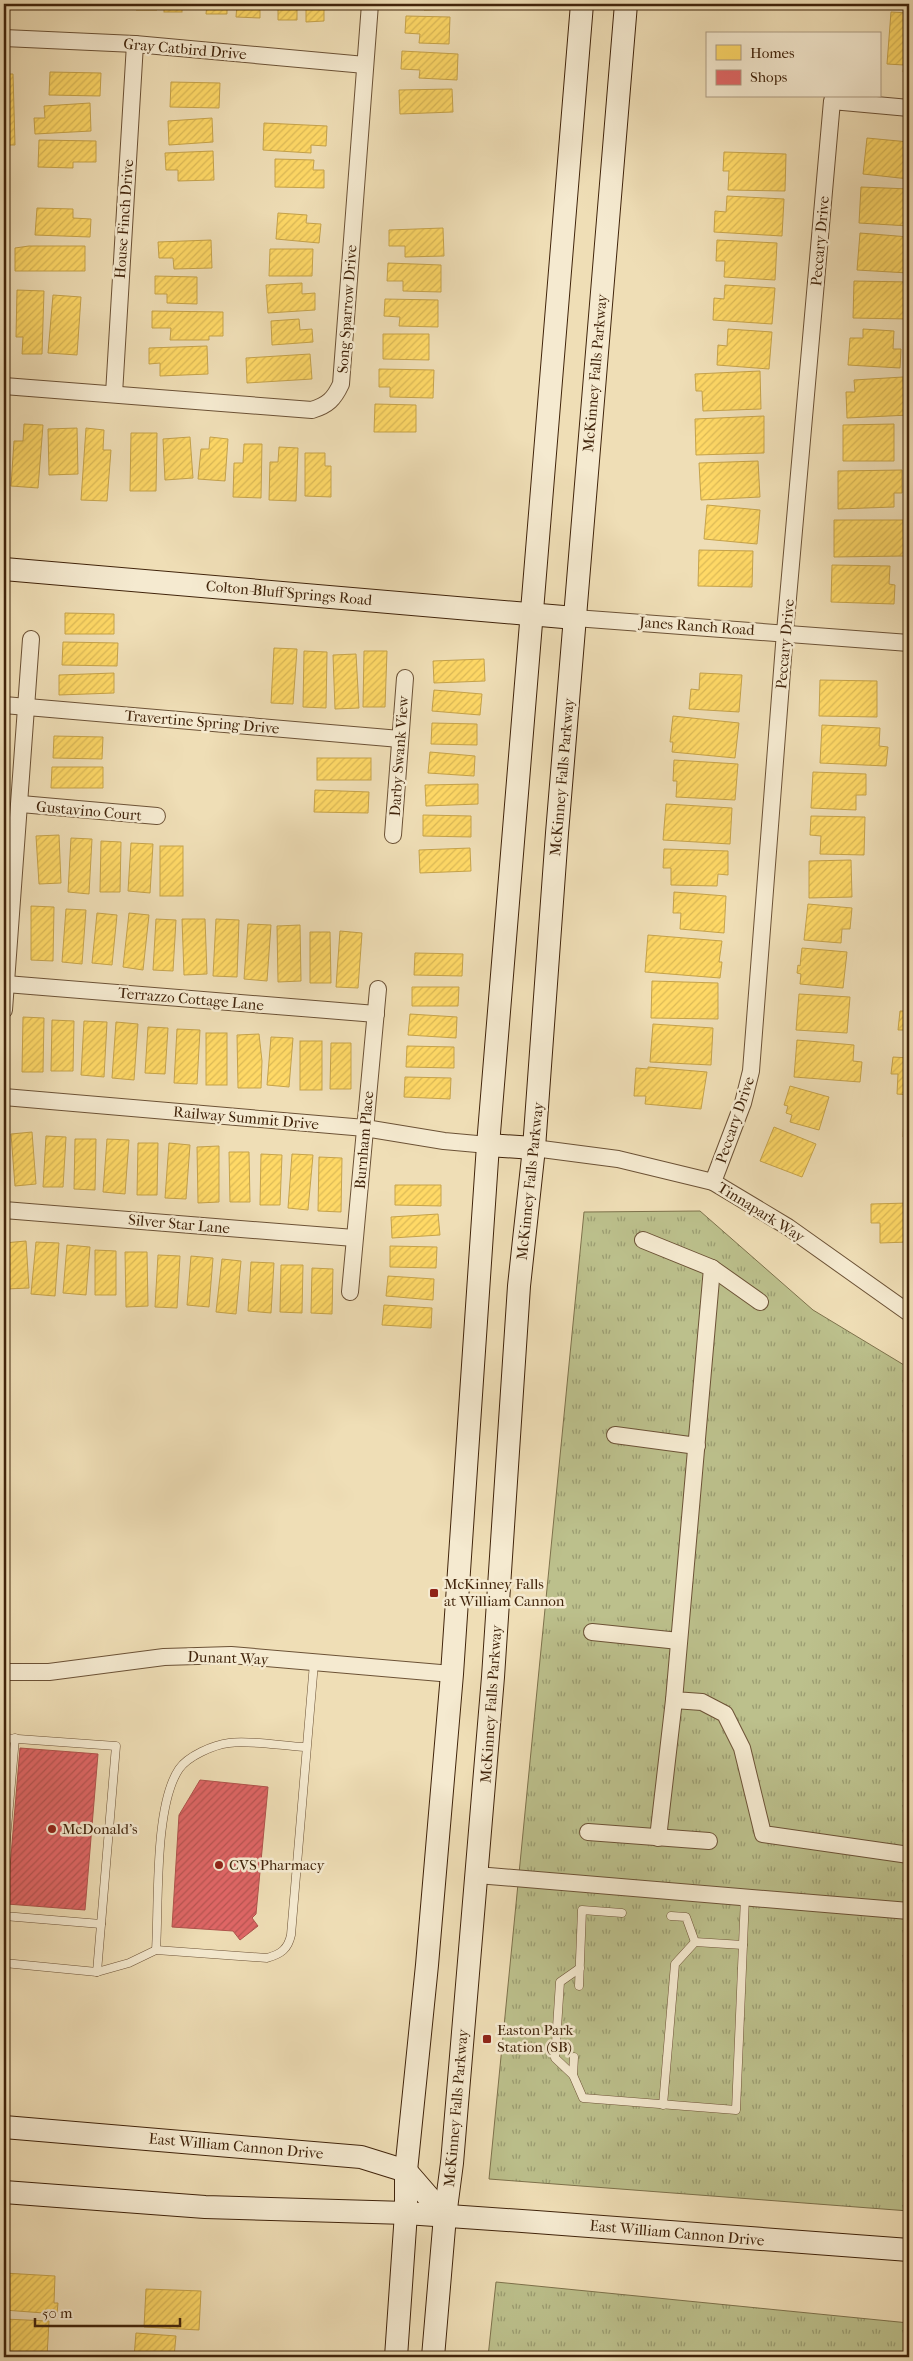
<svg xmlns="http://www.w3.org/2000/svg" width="913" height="2361" viewBox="0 0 913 2361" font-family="'IM FELL French Canon',serif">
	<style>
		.grass { fill: url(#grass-tufts); stroke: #7e724c }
		.homes { fill: url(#homes-hatch); stroke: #c6a34b }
		.shops { fill: url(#shops-hatch); stroke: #b0524b }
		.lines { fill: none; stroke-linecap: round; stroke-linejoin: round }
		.lane-casing { stroke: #6c5236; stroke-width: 9 }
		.street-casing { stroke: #6c5236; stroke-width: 18 }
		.secondary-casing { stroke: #41240b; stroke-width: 24 }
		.lane { stroke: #f5ead0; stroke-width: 8 }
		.street { stroke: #f5ead0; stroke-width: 16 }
		.secondary { stroke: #f5ead0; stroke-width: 22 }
		.poi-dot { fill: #8f2418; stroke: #f5ead0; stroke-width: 2 }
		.labels { text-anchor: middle; stroke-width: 5; stroke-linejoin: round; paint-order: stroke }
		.street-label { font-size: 15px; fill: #41240b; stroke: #f5ead0 }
		.poi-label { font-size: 15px; fill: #41240b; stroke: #f5ead0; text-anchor: start }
	</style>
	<defs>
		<pattern id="grass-tufts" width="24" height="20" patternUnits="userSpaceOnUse" patternTransform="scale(1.25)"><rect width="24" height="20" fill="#bcc08c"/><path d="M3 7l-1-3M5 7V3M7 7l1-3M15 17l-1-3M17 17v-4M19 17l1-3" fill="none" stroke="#9a9c71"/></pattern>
		<pattern id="homes-hatch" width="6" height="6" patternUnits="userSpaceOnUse" patternTransform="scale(1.25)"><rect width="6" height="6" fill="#ffd966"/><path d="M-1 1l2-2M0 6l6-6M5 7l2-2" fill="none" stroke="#dcba57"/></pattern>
		<pattern id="shops-hatch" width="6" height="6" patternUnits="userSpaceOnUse" patternTransform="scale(1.25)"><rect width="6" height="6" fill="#e06666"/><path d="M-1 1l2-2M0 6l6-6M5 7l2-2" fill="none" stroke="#b75452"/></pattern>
	</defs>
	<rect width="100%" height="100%" fill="#efdeb6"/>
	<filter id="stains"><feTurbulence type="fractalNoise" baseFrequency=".004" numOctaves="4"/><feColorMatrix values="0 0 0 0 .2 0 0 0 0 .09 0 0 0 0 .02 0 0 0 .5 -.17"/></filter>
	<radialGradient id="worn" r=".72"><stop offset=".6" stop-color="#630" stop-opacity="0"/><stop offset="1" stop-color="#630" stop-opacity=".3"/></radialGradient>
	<!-- grass -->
	<g class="grass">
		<polygon points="700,1211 813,1310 909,1368 909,2211 489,2179 584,1212"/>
		<polygon points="496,2282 909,2323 909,2357 488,2357"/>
	</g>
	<!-- homes -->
	<g class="homes">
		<polygon points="135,4 157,4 157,10 136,10"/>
		<rect x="164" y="4" width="18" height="8"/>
		<polygon points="207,4 227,4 227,14 206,14"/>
		<polygon points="237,4 260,4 260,18 236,17"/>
		<polygon points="271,4 297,4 297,20 278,20 278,6 271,6"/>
		<polygon points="306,4 324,4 324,21 306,22"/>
		<polygon points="424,4 463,4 463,9 424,10"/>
		<polygon points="891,12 909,13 909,72 903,72 904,65 887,64"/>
		<polygon points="406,16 450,17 449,44 419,43 420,34 405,33"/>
		<polygon points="402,51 458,54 457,80 419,78 420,70 401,69"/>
		<polygon points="50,72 101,73 100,96 49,95"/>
		<polygon points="4,74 13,74 15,145 4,145"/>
		<polygon points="171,82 220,83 219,108 170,107"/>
		<polygon points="452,89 453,112 400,114 399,90"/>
		<polygon points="90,103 91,131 35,134 34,118 45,118 44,106"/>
		<polygon points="212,118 213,142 169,145 168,121"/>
		<polygon points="264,123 327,126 326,146 311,145 311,153 263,150"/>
		<polygon points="867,138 909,142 909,179 863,174"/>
		<polygon points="39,140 96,141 96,162 73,162 73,168 38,167"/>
		<polygon points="213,151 214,180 178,181 178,170 166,170 165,153"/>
		<polygon points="724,152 786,154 785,191 728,190 729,171 723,171"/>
		<polygon points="275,159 314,160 313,170 324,170 324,188 275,187"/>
		<polygon points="861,187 909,189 909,226 859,223"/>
		<polygon points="727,196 784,199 782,236 714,232 715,211 726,212"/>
		<polygon points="37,208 73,209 73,218 91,219 90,237 35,235"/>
		<polygon points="278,213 307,215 306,223 321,224 319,243 276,239"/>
		<polygon points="443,228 444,256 405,257 405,246 389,246 389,230"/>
		<polygon points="860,233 909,237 908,273 857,270"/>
		<polygon points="211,240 212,268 174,269 173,258 159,258 158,242"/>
		<polygon points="717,240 777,243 775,280 724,277 725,261 716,261"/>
		<polygon points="29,246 85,246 85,271 15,271 15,248"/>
		<polygon points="270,249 313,249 312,276 269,276"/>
		<polygon points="388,263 441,265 441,292 403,291 403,281 387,281"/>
		<polygon points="155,276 197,277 197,304 167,303 167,294 155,294"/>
		<polygon points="854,281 909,282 909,319 853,318"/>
		<polygon points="302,283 302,294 315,293 315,310 268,313 266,285"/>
		<polygon points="725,285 775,288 772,324 713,320 714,298 724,299"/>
		<polygon points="17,290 44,291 42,354 22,354 23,337 16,337"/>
		<polygon points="53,295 81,297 77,355 48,353"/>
		<polygon points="385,299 438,300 438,327 399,326 400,317 384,316"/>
		<polygon points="4,308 8,308 7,337 4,337"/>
		<polygon points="152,311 223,312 223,336 209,336 209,340 170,340 171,328 152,328"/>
		<polygon points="299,319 300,330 312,329 313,342 272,345 271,321"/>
		<polygon points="728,329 772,332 769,369 717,365 718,345 727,346"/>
		<polygon points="863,329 894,331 893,349 901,349 900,368 848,365 850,338 863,338"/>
		<polygon points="383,334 429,334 429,360 383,359"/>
		<polygon points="207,346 208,374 160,376 160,363 149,364 149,348"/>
		<polygon points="310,354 312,379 247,383 246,358"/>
		<polygon points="379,369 434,370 433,398 390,397 390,387 379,387"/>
		<polygon points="760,371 761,409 703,411 702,391 696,391 695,374"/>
		<polygon points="903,377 904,398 909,397 909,415 847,418 846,392 855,392 854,380"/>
		<polygon points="375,404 416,405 416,432 374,432"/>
		<polygon points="764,416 764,453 696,455 695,419"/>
		<polygon points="4,423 7,423 5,495 4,495"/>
		<polygon points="24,424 43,425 38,488 11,486 14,441 23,441"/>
		<polygon points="894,424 894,461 843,461 843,425"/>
		<polygon points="77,428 78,474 49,475 48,429"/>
		<polygon points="86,428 104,430 103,450 111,450 107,501 81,500"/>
		<polygon points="131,433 157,433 156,491 130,491"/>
		<polygon points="190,437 193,478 165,480 163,439"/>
		<polygon points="210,437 228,439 225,481 198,479 201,449 209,449"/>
		<polygon points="244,444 262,444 261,498 233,497 234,463 243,463"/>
		<polygon points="279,447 298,448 296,501 269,500 270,462 278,462"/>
		<polygon points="305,453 325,453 325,466 331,466 331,497 305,496"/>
		<polygon points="758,461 760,497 701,500 699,463"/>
		<polygon points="902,470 902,493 894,493 894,507 838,509 838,471"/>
		<polygon points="707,505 760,510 757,544 704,539"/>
		<polygon points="834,520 903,520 904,556 834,557"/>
		<polygon points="699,550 753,551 752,587 698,586"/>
		<polygon points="832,565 890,566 889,584 895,585 894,604 831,602"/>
		<polygon points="65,613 114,614 114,634 65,634"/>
		<polygon points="4,624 7,624 9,679 4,679"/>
		<polygon points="63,642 118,643 117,666 62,665"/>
		<polygon points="274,648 297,649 293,704 271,703"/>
		<polygon points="304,651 327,652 326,708 303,707"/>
		<polygon points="364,651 387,651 385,707 363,707"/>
		<polygon points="356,654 359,708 335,709 333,655"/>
		<polygon points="484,659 485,681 434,683 433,661"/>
		<polygon points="114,673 114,693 59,695 59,675"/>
		<polygon points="700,673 742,675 739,712 689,709 691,689 699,690"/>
		<polygon points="820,680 877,681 877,717 819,716"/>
		<polygon points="434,690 482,694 480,715 432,711"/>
		<polygon points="673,716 739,723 735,758 672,752 673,742 670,742"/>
		<polygon points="432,723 477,724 477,745 431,744"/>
		<polygon points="822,725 880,728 879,746 888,747 886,766 820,763"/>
		<polygon points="54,736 103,737 102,759 53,758"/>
		<polygon points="430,752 475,756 474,776 428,773"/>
		<rect x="317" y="758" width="54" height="22"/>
		<polygon points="674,760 738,764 735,800 676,797 677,781 673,781"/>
		<polygon points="52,767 103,767 103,788 51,788"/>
		<polygon points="813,772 866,774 866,795 856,795 856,810 811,808"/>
		<polygon points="478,784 478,804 426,806 425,785"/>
		<polygon points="315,790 369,792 368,813 314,812"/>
		<polygon points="666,804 732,808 730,844 663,840"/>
		<polygon points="423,815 471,816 471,837 423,836"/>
		<polygon points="811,816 865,817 864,855 820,854 821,836 810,835"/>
		<polygon points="59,835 61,883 39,884 36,836"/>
		<polygon points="71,838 92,839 89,894 68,892"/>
		<polygon points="101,841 121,842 120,892 100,892"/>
		<polygon points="131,843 153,844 150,893 128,891"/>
		<rect x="160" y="846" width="23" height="50"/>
		<polygon points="470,848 471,871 420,873 419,850"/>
		<polygon points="664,849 728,851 728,875 718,874 717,886 671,885 671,868 663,868"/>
		<polygon points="851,860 852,897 809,898 809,861"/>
		<polygon points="674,892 726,896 724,933 680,929 681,913 673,913"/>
		<polygon points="808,904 852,908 850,929 842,929 841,943 804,940"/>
		<polygon points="31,906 54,907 53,961 31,960"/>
		<polygon points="66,909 86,910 82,964 62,962"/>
		<polygon points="97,913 117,915 112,965 92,963"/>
		<polygon points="129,913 149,915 143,970 123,967"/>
		<polygon points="156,919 176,920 173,971 153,970"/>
		<polygon points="182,919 205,919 207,974 184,975"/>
		<polygon points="216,919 239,920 237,977 213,976"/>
		<polygon points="248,924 271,925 267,981 244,979"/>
		<polygon points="300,925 301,981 278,982 277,926"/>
		<polygon points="340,931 362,933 358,988 336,987"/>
		<polygon points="310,932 330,932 331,983 310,983"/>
		<polygon points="648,935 722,941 719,962 722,962 720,978 645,972"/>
		<polygon points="802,948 847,952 843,988 800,984 801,974 797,973 798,965 800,966"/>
		<polygon points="415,953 463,954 462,976 414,975"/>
		<polygon points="907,964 909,964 909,980 905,979"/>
		<polygon points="652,981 718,983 718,1019 651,1018"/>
		<polygon points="412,987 459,987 458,1006 412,1006"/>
		<polygon points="799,994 850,997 847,1033 796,1030"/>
		<polygon points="900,1011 909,1011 909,1048 904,1048 905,1030 898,1030"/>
		<polygon points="410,1014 457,1017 456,1038 408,1035"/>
		<polygon points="23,1017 44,1018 43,1072 22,1072"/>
		<polygon points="52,1020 74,1021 73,1071 51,1071"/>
		<polygon points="84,1021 107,1022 104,1077 81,1075"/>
		<polygon points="116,1022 138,1024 134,1080 112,1078"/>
		<polygon points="653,1024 713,1028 711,1065 650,1062"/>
		<polygon points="148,1027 168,1028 165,1074 145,1073"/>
		<polygon points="177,1029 200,1030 197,1084 174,1083"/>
		<rect x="206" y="1033" width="21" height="52"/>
		<polygon points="259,1034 262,1061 261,1088 238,1088 237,1035"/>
		<polygon points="271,1037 293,1038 289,1087 267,1085"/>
		<polygon points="797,1040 854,1045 853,1061 862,1062 860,1082 794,1077"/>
		<rect x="300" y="1041" width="22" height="49"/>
		<polygon points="331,1043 351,1043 351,1089 330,1089"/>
		<polygon points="407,1046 454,1047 454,1068 406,1067"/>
		<polygon points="893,1057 909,1058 909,1095 897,1094 898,1074 891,1074"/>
		<polygon points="648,1067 707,1072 701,1109 645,1104 646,1096 634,1096 636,1068 648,1069"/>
		<polygon points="405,1077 451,1078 450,1099 404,1097"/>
		<polygon points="790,1086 829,1097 819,1130 790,1122 792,1115 786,1113 788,1106 784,1105"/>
		<polygon points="904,1118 909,1118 909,1137 903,1137"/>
		<polygon points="774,1127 816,1144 802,1177 760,1161"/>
		<polygon points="32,1132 36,1184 15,1186 11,1134"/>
		<polygon points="46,1136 66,1137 63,1187 43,1187"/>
		<polygon points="75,1139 96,1139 95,1190 74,1189"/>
		<polygon points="107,1139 129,1140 125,1194 103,1192"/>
		<polygon points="138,1143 158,1143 157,1195 137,1195"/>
		<polygon points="169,1143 190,1145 186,1199 165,1198"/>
		<polygon points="219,1146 219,1202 198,1203 197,1147"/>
		<polygon points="229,1152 249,1152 250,1202 230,1202"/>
		<polygon points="261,1154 282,1155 280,1205 260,1205"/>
		<polygon points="292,1154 313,1155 308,1210 288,1208"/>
		<polygon points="319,1157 342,1158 341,1212 318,1211"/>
		<polygon points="395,1185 441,1185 441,1206 395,1205"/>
		<polygon points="909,1203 909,1242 880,1243 880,1223 871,1223 871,1204"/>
		<polygon points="438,1214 440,1235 392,1238 391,1217"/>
		<polygon points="26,1241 29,1288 6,1289 4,1243"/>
		<polygon points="36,1242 59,1243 55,1296 31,1294"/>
		<polygon points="67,1245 90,1247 86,1295 63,1293"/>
		<polygon points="390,1246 437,1247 436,1268 390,1267"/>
		<polygon points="95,1250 116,1251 116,1295 95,1295"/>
		<polygon points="125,1252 147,1252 148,1306 126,1307"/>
		<polygon points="158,1255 180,1256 177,1308 155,1307"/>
		<polygon points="191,1256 213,1258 209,1307 187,1305"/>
		<polygon points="222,1259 241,1261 236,1314 216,1312"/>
		<polygon points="251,1262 274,1263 271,1313 248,1311"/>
		<polygon points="281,1265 303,1265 302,1313 280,1312"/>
		<polygon points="312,1268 333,1269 332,1314 311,1313"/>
		<polygon points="388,1276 434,1279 433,1300 386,1296"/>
		<polygon points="384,1305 432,1308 431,1328 382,1325"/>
		<polygon points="4,2273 55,2276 54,2303 58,2303 57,2314 4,2310"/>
		<polygon points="146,2289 201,2291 199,2330 144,2327"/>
		<polygon points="4,2319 49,2321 47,2357 4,2357"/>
		<polygon points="136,2333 176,2336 174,2357 134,2357"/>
	</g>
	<!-- shops -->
	<g class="shops">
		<polygon points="20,1748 98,1754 85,1910 7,1904"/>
		<polygon points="200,1780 268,1787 256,1914 252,1918 258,1926 240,1940 233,1931 172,1927 179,1815"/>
	</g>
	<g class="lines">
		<defs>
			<g id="lane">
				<polyline points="4,1738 116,1746 97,1972"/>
				<polyline points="4,1862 15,1738"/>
				<polyline points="4,1916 101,1924"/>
				<polyline points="671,1916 686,1917 695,1942"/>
				<polyline points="695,1942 743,1945"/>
				<path d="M 156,1950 C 159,1904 154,1806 179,1769 C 188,1756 213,1745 229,1743 C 250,1740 283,1746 305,1747"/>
				<path d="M 4,1963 L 97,1972 L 129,1963 L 156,1950 L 267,1958 C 281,1954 288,1949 291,1935 L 314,1663"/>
				<polyline points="579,1986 582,1910 622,1913"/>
				<polyline points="574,2057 573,2075 583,2098 736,2110 745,1897"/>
				<polyline points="573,2075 555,2058 560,1982 580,1968"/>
				<polyline points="663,2105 675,1964 695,1942"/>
			</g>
			<g id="street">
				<polyline points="4,38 135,44 365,65"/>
				<path d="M 4,386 L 312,410 C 328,405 334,399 341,384 L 370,4"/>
				<polyline points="114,394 135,44"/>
				<polyline points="575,618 909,643"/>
				<polyline points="4,705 400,739"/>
				<polyline points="21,804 157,816"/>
				<polyline points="393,835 405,678"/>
				<polyline points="6,984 376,1014"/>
				<polyline points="4,1010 31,639"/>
				<polyline points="4,1097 365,1128 444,1141 488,1145"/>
				<polyline points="534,1148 618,1159 713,1182 788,1227 909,1313"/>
				<polyline points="713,1182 743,1103 751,1071 785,632 832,101 909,108"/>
				<polyline points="4,1210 354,1238"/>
				<polyline points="643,1240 712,1268 674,1700 702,1702 725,1714 742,1748 763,1834 909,1855"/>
				<polyline points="712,1268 760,1302"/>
				<polyline points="350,1292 378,989"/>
				<polyline points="615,1435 697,1446"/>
				<polyline points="592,1632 679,1641"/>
				<polyline points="4,1672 49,1672 164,1657 231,1655 452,1674"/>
				<polyline points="588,1832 709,1841"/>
				<polyline points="658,1838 674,1700"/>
				<polyline points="477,1875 909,1911"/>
			</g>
			<g id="secondary">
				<polyline points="4,569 575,618"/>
				<polyline points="488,1145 534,1148"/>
				<polyline points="4,2127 361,2157 406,2171 445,2216"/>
				<polyline points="4,2192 205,2207 406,2213 536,2222 909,2250"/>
				<polyline points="396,2357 406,2213 406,2171 427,1965 452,1674 488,1145 582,4"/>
				<polyline points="433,2357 445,2216 452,2163 493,1677 519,1286 534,1148 557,833 626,4"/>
			</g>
		</defs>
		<!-- lane casing -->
		<use href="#lane" class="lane-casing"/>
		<!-- street casing -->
		<use href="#street" class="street-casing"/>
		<!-- secondary casing -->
		<use href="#secondary" class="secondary-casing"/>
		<!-- lane -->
		<use href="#lane" class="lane"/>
		<!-- street -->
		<use href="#street" class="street"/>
		<!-- secondary -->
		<use href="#secondary" class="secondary"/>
	</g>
	<!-- markers -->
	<g class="poi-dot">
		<rect x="429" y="1588" width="10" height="10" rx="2.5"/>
		<circle cx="52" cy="1829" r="5"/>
		<circle cx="219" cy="1865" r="5"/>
		<rect x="482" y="2034" width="10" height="10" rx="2.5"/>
	</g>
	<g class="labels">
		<!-- street labels -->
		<g class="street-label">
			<text transform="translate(185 49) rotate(5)" y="5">Gray Catbird Drive</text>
			<text transform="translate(124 219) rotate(-86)" y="5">House Finch Drive</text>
			<text transform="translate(820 241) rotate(-85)" y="5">Peccary Drive</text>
			<text transform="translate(347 309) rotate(-86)" y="5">Song Sparrow Drive</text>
			<text transform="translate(595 373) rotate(-85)" y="5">McKinney Falls Parkway</text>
			<text transform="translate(289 593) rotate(5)" y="5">Colton-Bluff Springs Road</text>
			<text transform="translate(697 626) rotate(4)" y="5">Janes Ranch Road</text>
			<text transform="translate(785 644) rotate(-85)" y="5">Peccary Drive</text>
			<text transform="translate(202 722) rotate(5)" y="5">Travertine Spring Drive</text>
			<text transform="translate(399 756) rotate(-86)" y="5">Darby Swank View</text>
			<text transform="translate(562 777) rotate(-85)" y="5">McKinney Falls Parkway</text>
			<text transform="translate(89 811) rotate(5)" y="5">Gustavino Court</text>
			<text transform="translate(191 999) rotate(5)" y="5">Terrazzo Cottage Lane</text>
			<text transform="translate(246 1118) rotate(5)" y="5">Railway Summit Drive</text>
			<text transform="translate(735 1120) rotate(-71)" y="5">Peccary Drive</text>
			<text transform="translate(364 1140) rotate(-85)" y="5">Burnham Place</text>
			<text transform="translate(530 1181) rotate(-84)" y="5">McKinney Falls Parkway</text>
			<text transform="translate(761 1212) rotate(32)" y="5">Tinnapark Way</text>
			<text transform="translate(179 1224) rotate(5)" y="5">Silver Star Lane</text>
			<text transform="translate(228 1658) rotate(2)" y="5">Dunant Way</text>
			<text transform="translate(491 1704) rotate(-86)" y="5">McKinney Falls Parkway</text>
			<text transform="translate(456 2108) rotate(-85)" y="5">McKinney Falls Parkway</text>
			<text transform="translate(236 2146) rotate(5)" y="5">East William Cannon Drive</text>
			<text transform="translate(677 2233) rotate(5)" y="5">East William Cannon Drive</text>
		</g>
		<!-- poi labels -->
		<g class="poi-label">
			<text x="444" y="1589">McKinney Falls<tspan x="444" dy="17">at William Cannon</tspan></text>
			<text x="62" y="1834">McDonald's</text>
			<text x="229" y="1870">CVS Pharmacy</text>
			<text x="497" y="2035">Easton Park<tspan x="497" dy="17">Station (SB)</tspan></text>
		</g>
	</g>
	<!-- margin -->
	<rect width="913" height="2361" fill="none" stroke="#efdeb6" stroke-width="20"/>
	<rect x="5" y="5" width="903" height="2351" fill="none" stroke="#41240b" stroke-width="2.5"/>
	<rect x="10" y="10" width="893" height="2341" fill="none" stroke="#41240b"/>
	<!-- legend -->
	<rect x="706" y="32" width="175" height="65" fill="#f5ead0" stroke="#ad9b81"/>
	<rect x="716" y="45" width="25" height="15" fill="#ffd966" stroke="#ad9b81"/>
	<text x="750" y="58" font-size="15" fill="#41240b">Homes</text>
	<rect x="716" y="70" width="25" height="15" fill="#e06666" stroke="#ad9b81"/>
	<text x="750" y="82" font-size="15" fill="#41240b">Shops</text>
	<!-- scale -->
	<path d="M35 2318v8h145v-8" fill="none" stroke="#41240b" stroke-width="2.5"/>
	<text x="42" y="2318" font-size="15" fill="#41240b" stroke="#f5ead0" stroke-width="4" paint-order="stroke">50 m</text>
	<rect width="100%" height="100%" filter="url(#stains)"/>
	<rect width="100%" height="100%" fill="url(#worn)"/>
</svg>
